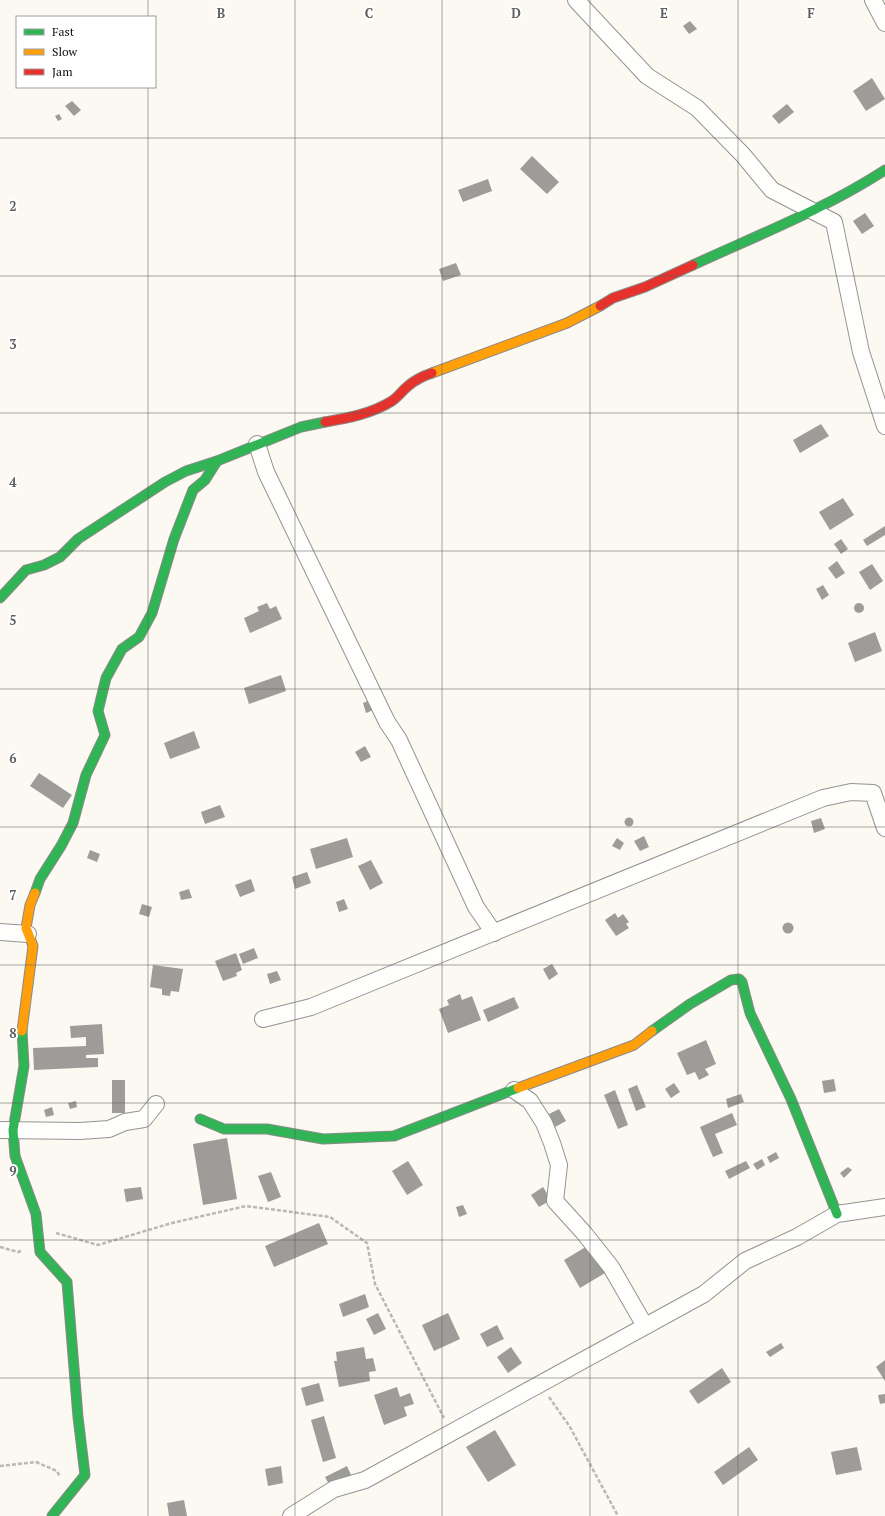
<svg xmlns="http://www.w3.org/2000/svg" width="885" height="1516" viewBox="0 0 885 1516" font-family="'PT Serif',serif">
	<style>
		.building { fill: #9e9c98 }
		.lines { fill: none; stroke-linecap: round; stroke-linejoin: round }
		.street-casing { stroke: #949390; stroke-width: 18 }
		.fast-casing { stroke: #8b8a87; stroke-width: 11 }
		.slow-casing { stroke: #8b8a87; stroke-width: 11 }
		.jam-casing { stroke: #8b8a87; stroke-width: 11 }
		.path { stroke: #b8b8b6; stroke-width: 2.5; stroke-dasharray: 4 2; stroke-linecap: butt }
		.street { stroke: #fefefd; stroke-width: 16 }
		.fast { stroke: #30b455; stroke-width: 9 }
		.slow { stroke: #ff9f0a; stroke-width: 9 }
		.jam { stroke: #e5322d; stroke-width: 9 }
		.grid { fill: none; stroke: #60605d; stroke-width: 1; stroke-opacity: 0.55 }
		.grid-label { font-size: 13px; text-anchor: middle; font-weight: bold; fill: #60605d; stroke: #fff; stroke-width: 4; stroke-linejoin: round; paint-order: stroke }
	</style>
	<rect width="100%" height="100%" fill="#fbf9f2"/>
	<!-- building -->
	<g class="building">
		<polygon points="690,21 697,29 689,34 683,26"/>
		<polygon points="872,78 885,99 866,111 853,91"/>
		<polygon points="72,101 81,110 74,116 65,106"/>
		<polygon points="787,104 794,112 779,124 772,116"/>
		<polygon points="59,114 62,119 58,121 55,116"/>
		<polygon points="532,156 559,182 547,194 520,169"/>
		<polygon points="488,179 492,191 463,202 458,190"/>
		<polygon points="865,213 874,226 862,234 853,221"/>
		<polygon points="456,263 461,275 443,281 439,269"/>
		<polygon points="821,424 829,436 800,453 793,440"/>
		<polygon points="843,498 854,515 830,530 819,512"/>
		<polygon points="885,526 885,535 867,546 863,540"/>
		<polygon points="841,539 848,549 841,554 834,544"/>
		<polygon points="837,561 845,573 836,579 828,568"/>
		<polygon points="872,564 883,581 870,590 859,572"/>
		<polygon points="823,585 829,595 822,600 816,589"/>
		<polygon points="267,603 270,609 276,606 282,619 250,633 244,618 259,611 257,607"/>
		<circle cx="859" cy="608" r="5"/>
		<polygon points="875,632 882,651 855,662 848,643"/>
		<polygon points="281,675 286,691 249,704 244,688"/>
		<polygon points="372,699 376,709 366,713 363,703"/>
		<polygon points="194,731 200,748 170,759 164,743"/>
		<polygon points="365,746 371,757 361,762 355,752"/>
		<polygon points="39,773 72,795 63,808 30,786"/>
		<polygon points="220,805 225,817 205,824 201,812"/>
		<circle cx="629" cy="822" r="4.5"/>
		<polygon points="821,818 825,829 814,833 811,821"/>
		<polygon points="644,836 649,847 640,851 634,841"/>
		<polygon points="347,838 353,857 316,869 310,849"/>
		<polygon points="617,838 624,843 620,850 612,846"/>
		<polygon points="90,850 100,854 97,862 87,858"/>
		<polygon points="371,860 383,883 370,890 358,866"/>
		<polygon points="307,872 311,883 295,889 292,877"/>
		<polygon points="251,879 255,891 240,897 235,885"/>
		<polygon points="189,889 192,898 181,900 179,892"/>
		<polygon points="344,899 348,909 339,912 336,902"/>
		<polygon points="142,904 152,907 149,917 139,914"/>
		<polygon points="615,913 618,918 623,914 629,922 626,924 629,928 616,936 605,920"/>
		<circle cx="788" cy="928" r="5.5"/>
		<polygon points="254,948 258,958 243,964 239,954"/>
		<polygon points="236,953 242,970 236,973 237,976 223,981 215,961"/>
		<polygon points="552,964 558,974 549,980 543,969"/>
		<polygon points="153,965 183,969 179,992 171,991 170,996 162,995 162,989 150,987"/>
		<polygon points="277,971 281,980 270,984 267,974"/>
		<polygon points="460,994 462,1000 472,996 481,1020 448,1033 439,1009 449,1005 447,1000"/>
		<polygon points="514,997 519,1008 488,1022 483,1010"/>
		<polygon points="102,1024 104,1054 86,1055 86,1058 98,1058 98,1067 34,1070 33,1048 86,1046 86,1037 71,1038 70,1026"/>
		<polygon points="706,1040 716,1064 705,1069 709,1075 699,1080 695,1072 687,1075 677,1053"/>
		<polygon points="834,1079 836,1091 824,1093 822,1081"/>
		<rect x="112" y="1080" width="13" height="33"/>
		<polygon points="674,1083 680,1092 671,1098 665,1089"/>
		<polygon points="637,1085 646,1107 636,1111 628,1089"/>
		<polygon points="615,1090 628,1125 618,1129 604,1095"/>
		<polygon points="741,1094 744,1102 728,1108 726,1099"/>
		<polygon points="76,1101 77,1107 70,1109 68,1103"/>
		<polygon points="52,1107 54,1115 46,1117 44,1110"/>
		<polygon points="559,1109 566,1121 555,1127 549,1114"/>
		<polygon points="732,1113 737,1125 715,1134 723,1153 713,1157 700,1127"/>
		<polygon points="227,1138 237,1199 203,1205 193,1144"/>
		<polygon points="776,1152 779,1158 770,1163 767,1157"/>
		<polygon points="762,1159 765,1165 757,1170 753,1164"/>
		<polygon points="408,1161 423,1185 407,1195 392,1171"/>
		<polygon points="746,1161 750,1168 729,1179 725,1171"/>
		<polygon points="848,1167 852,1170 844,1178 840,1173"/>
		<polygon points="271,1172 281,1197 268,1202 258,1176"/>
		<polygon points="141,1187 143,1199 126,1202 124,1189"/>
		<polygon points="543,1187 551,1200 539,1207 531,1195"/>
		<polygon points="463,1205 467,1214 459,1217 456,1207"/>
		<polygon points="319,1223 328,1244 274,1267 265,1246"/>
		<polygon points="589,1245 605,1273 580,1288 564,1260"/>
		<polygon points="365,1294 369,1307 343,1317 339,1304"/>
		<polygon points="378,1313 386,1329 374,1335 366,1319"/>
		<polygon points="448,1313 460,1339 434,1351 422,1325"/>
		<polygon points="497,1325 504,1339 487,1347 480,1334"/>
		<polygon points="781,1343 784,1348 770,1357 766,1352"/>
		<polygon points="364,1347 366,1359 373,1358 376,1371 369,1372 370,1381 339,1387 334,1361 337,1361 336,1352"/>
		<polygon points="511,1347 522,1363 508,1373 497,1357"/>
		<polygon points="885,1360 885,1381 876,1367"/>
		<polygon points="722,1368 731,1382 698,1404 689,1391"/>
		<polygon points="319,1383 324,1401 306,1406 301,1388"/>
		<polygon points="397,1387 400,1397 410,1393 414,1404 404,1407 407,1416 384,1425 374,1395"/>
		<polygon points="885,1394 885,1403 880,1404 878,1395"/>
		<polygon points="324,1416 336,1458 323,1462 311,1420"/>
		<polygon points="495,1430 516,1465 488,1482 466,1447"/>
		<polygon points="749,1447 758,1460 723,1485 714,1472"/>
		<polygon points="857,1447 862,1470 836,1475 831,1452"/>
		<polygon points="281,1466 283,1483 268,1486 265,1469"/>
		<polygon points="347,1466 351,1475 330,1486 325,1477"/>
		<polygon points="184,1500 187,1516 169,1516 167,1503"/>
	</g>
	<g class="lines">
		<defs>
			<g id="street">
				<polyline points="576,0 647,76 697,108 743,155 772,190 834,222 861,352 885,426"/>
				<polyline points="873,0 885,23"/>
				<polyline points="257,444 266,472 387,722 399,740 476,907 494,933"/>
				<polyline points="0,932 28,934"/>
				<polyline points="263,1019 311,1007 823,798 851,792 873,793 885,828"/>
				<polyline points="514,1090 530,1101 544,1123 552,1143 559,1165 555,1201 584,1233 611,1267 645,1326"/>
				<polyline points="0,1130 80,1131 109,1129 125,1122 144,1119 156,1104"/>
				<polyline points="291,1516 334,1489 365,1480 704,1294 745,1261 797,1237 837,1214 885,1207"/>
			</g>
			<g id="fast">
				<path d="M 693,265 C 758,235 825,209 885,170"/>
				<polyline points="0,598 26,570 44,565 60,557 78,539 165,482 186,471 217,461 301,427 325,422"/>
				<polyline points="35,893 40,879 61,846 73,823 86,775 105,735 98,711 106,678 122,649 139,637 152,613 174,539 193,490 205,480 217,461"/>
				<polyline points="22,1031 24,1066 13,1130 15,1156 36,1214 40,1252 67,1282 78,1417 85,1475 52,1516"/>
				<polyline points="652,1031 690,1004 731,980 739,979 742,982 750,1013 791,1099 837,1214"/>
				<polyline points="200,1119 224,1129 267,1129 323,1139 394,1136 518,1088"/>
			</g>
			<g id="slow">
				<polyline points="432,373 567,323 600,306"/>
				<polyline points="22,1031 33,946 26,928 30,905 35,893"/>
				<polyline points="518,1088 634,1045 652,1031"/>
			</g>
			<g id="jam">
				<polyline points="600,306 613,298 645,287 693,265"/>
				<path d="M 325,422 C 348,418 371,414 392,401 C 398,397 402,391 408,386 C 415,380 423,376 432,373"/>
			</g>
		</defs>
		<!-- street casing -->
		<use href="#street" class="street-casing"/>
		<!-- fast casing -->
		<use href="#fast" class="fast-casing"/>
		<!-- slow casing -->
		<use href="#slow" class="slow-casing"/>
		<!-- jam casing -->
		<use href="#jam" class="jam-casing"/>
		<!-- path -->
		<g class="path">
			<polyline points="56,1233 98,1245 172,1223 246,1206 330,1217 367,1243 375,1284 444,1418"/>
			<polyline points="0,1247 18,1252 21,1251"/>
			<polyline points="549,1397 570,1427 618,1516"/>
			<polyline points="0,1466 36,1462 57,1471 60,1477"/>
		</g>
		<!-- street -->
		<use href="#street" class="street"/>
		<!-- fast -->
		<use href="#fast" class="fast"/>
		<!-- slow -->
		<use href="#slow" class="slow"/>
		<!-- jam -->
		<use href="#jam" class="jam"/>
	</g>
	<!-- grid -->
	<path class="grid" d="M 148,0 L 148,17M 295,0 L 295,1516M 442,0 L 442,1516M 590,0 L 590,1516M 738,0 L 738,1516M 148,87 L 148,1516M 0,138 L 885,138M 0,276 L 885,276M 0,413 L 885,413M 0,551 L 885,551M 0,689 L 885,689M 0,827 L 885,827M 0,965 L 885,965M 0,1103 L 885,1103M 0,1240 L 885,1240M 0,1378 L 885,1378"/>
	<g class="grid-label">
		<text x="221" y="18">B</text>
		<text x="369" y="18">C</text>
		<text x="516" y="18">D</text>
		<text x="664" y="18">E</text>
		<text x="811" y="18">F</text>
		<text x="13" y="211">2</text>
		<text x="13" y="349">3</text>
		<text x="13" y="487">4</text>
		<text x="13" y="625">5</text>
		<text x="13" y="763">6</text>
		<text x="13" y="900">7</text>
		<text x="13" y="1038">8</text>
		<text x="13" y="1176">9</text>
	</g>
	<!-- legend -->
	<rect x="16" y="16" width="140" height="72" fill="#ffffff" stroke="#9e9e9e"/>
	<rect x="24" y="29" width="20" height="6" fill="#30b455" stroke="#9e9e9e"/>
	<text x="52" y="36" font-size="12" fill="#0d0d0d">Fast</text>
	<rect x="24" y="49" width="20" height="6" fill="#ff9f0a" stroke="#9e9e9e"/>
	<text x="52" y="56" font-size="12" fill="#0d0d0d">Slow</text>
	<rect x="24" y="69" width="20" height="6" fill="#e5322d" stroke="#9e9e9e"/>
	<text x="52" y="76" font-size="12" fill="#0d0d0d">Jam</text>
</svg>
